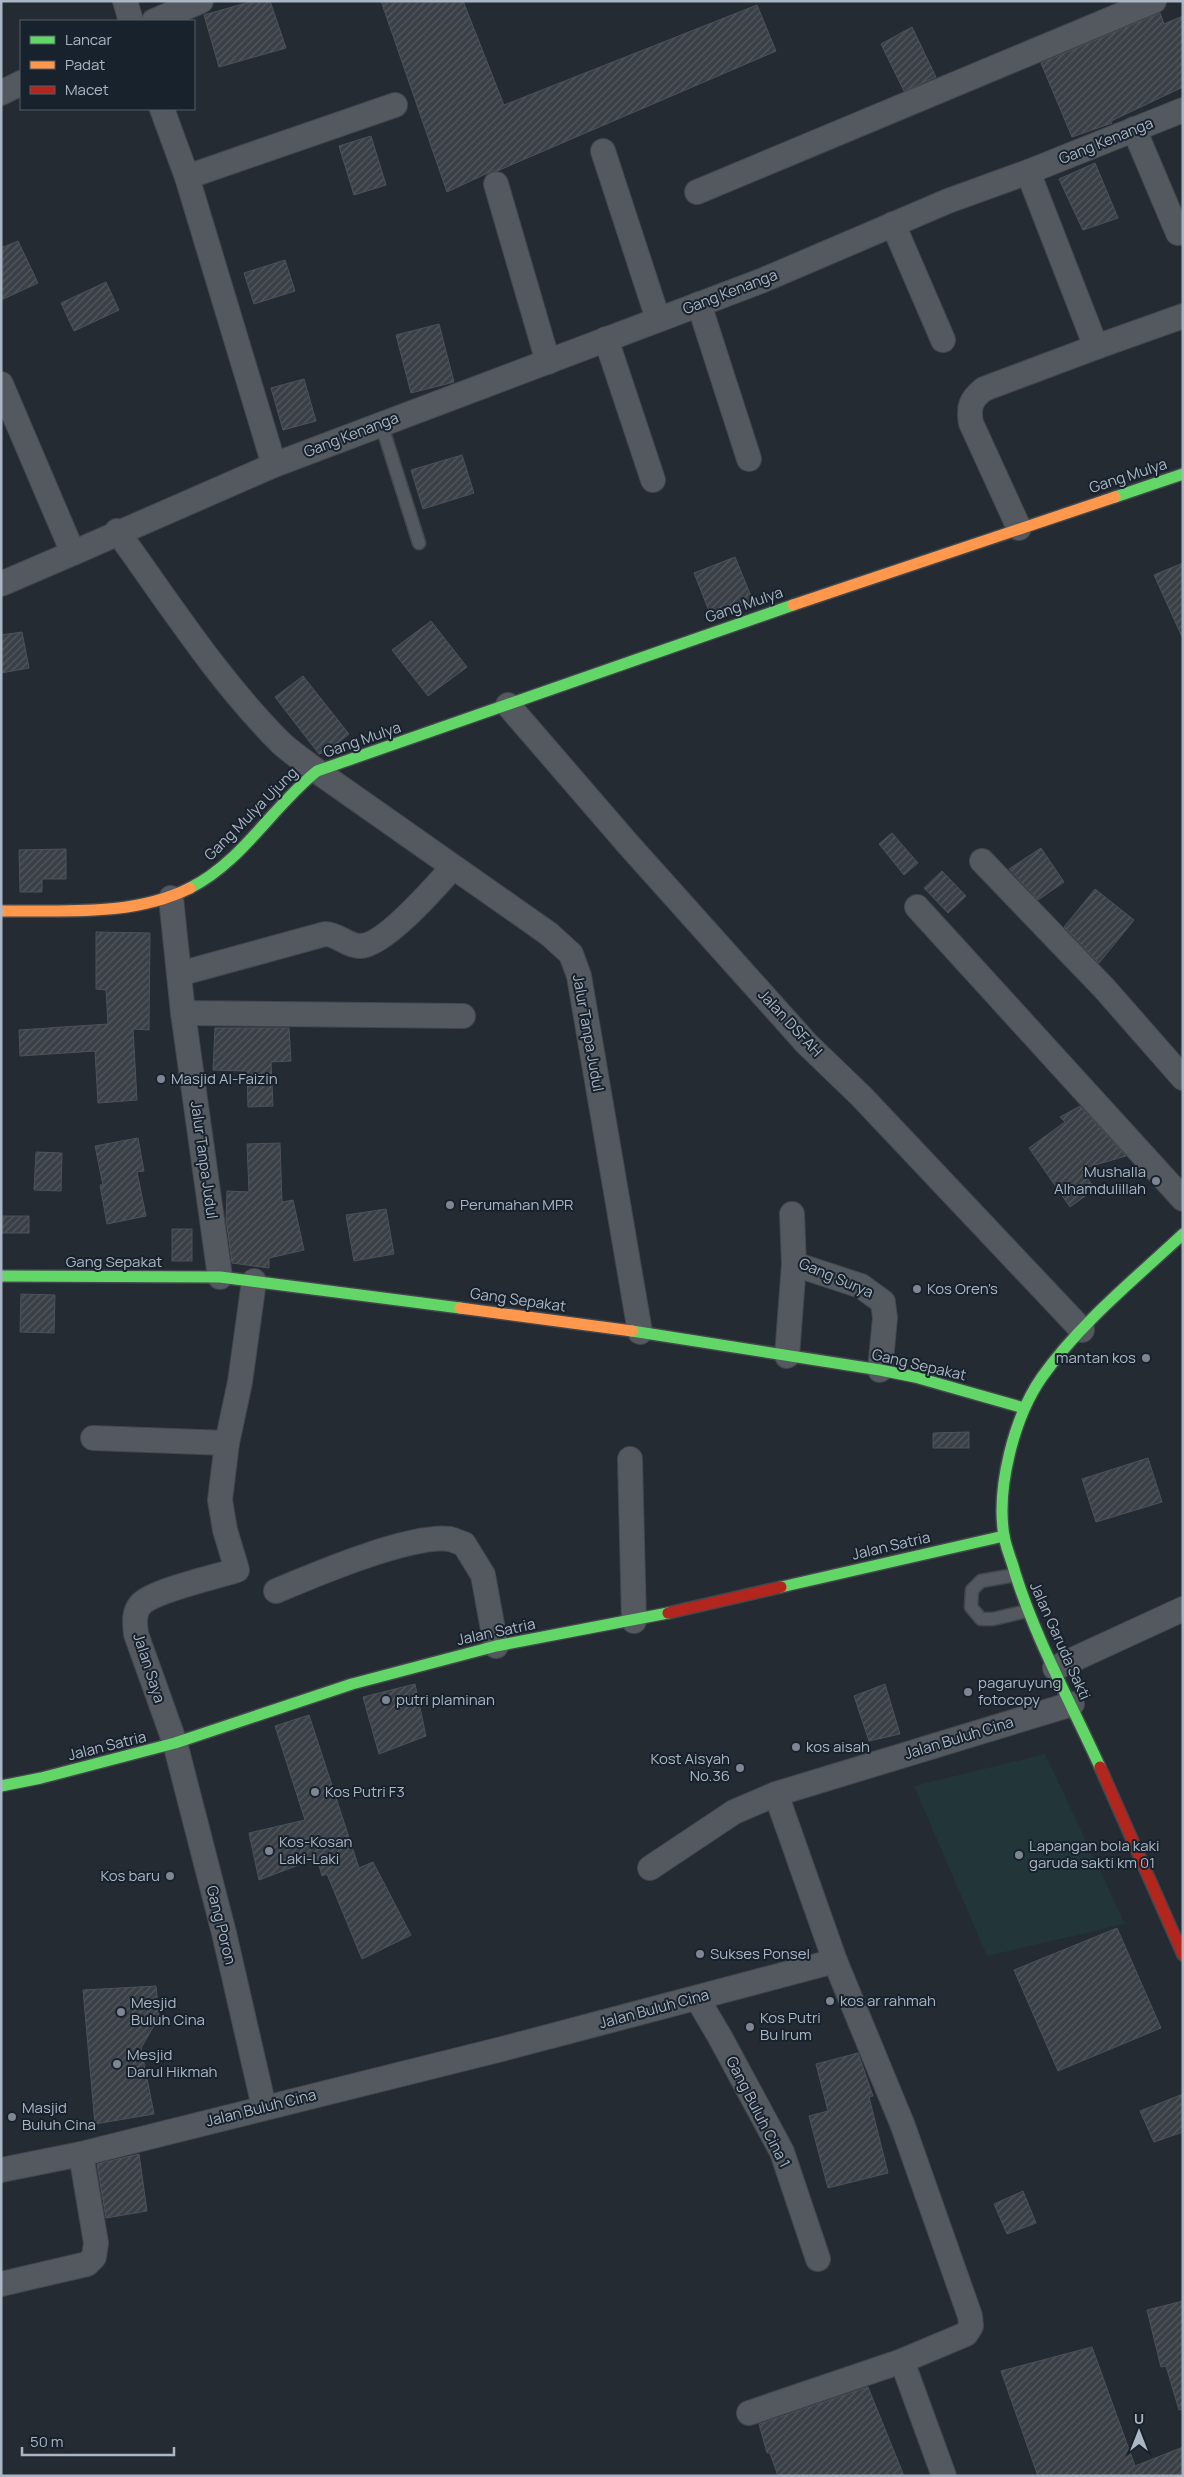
<svg xmlns="http://www.w3.org/2000/svg" width="1184" height="2477" viewBox="0 0 1184 2477" font-family="Manrope,sans-serif">
	<style>
		.grass { fill: #223538 }
		.building { fill: url(#building-hatch); stroke: #4c525a }
		.lines { fill: none; stroke-linecap: round; stroke-linejoin: round }
		.lane-casing { stroke: #42474d; stroke-width: 15 }
		.street-casing { stroke: #42474d; stroke-width: 26 }
		.fast-casing { stroke: #42474d; stroke-width: 14 }
		.slow-casing { stroke: #42474d; stroke-width: 14 }
		.jam-casing { stroke: #42474d; stroke-width: 14 }
		.lane { stroke: #545960; stroke-width: 12 }
		.street { stroke: #545960; stroke-width: 24 }
		.fast { stroke: #63d668; stroke-width: 11 }
		.slow { stroke: #ff974d; stroke-width: 11 }
		.jam { stroke: #b3261e; stroke-width: 11 }
		.poi-dot { fill: #7d8692; stroke: #18222d; stroke-width: 2 }
		.labels { text-anchor: middle; stroke-width: 4; stroke-linejoin: round; paint-order: stroke }
		.street-label { font-size: 15px; fill: #acb7c5; stroke: #18222d }
		.poi-label { font-size: 15px; fill: #acb7c5; stroke: #18222d; text-anchor: start }
	</style>
	<defs>
		<pattern id="building-hatch" width="6" height="6" patternUnits="userSpaceOnUse" patternTransform="scale(1.25)"><rect width="6" height="6" fill="#3a4046"/><path d="M-1 1l2-2M0 6l6-6M5 7l2-2" fill="none" stroke="#54595f"/></pattern>
	</defs>
	<rect width="100%" height="100%" fill="#252b32"/>
	<!-- grass -->
	<polygon class="grass" points="1045,1754 1125,1924 987,1956 914,1786"/>
	<!-- building -->
	<g class="building">
		<polygon points="253,1 270,1 286,48 219,67 204,15"/>
		<polygon points="381,1 463,1 504,105 757,5 776,51 497,171 492,171 447,192"/>
		<polygon points="1160,13 1164,24 1183,16 1183,87 1111,121 1112,123 1072,137 1041,63"/>
		<polygon points="912,27 936,77 904,91 881,44"/>
		<polygon points="371,136 386,185 354,195 339,146"/>
		<polygon points="1095,163 1118,218 1083,230 1059,179"/>
		<polygon points="18,241 38,283 1,300 1,248"/>
		<polygon points="285,260 295,291 254,304 244,273"/>
		<polygon points="106,282 119,310 74,331 61,303"/>
		<polygon points="439,324 454,382 411,393 396,335"/>
		<polygon points="304,379 316,421 283,430 271,388"/>
		<polygon points="462,455 474,493 423,509 411,470"/>
		<polygon points="735,557 753,601 711,616 694,573"/>
		<polygon points="1183,563 1183,639 1154,575"/>
		<polygon points="431,621 467,667 428,696 392,650"/>
		<polygon points="22,632 29,668 1,673 1,635"/>
		<polygon points="303,676 349,734 329,750 319,754 275,697"/>
		<polygon points="892,833 918,863 904,875 879,844"/>
		<polygon points="1041,848 1064,882 1038,900 1009,869"/>
		<polygon points="66,849 66,879 42,879 42,892 20,892 19,850"/>
		<polygon points="942,871 966,896 948,913 924,888"/>
		<polygon points="1095,889 1134,920 1099,963 1064,927"/>
		<polygon points="96,932 150,933 149,1030 133,1029 137,1100 98,1103 95,1051 20,1056 19,1030 108,1024 106,990 96,989"/>
		<polygon points="215,1028 289,1028 291,1061 271,1062 273,1106 248,1107 247,1071 213,1070"/>
		<polygon points="1080,1106 1126,1156 1081,1169 1095,1189 1070,1207 1029,1148 1065,1122 1060,1117"/>
		<polygon points="138,1138 144,1171 137,1172 146,1216 107,1224 100,1185 103,1185 95,1146"/>
		<polygon points="280,1143 282,1202 293,1200 304,1250 269,1258 269,1268 232,1263 226,1219 227,1191 249,1192 247,1144"/>
		<polygon points="36,1152 62,1153 61,1191 34,1190"/>
		<polygon points="386,1209 394,1254 354,1261 346,1215"/>
		<rect x="1" y="1216" width="28" height="17"/>
		<rect x="172" y="1229" width="20" height="32"/>
		<polygon points="21,1294 55,1295 54,1333 20,1332"/>
		<polygon points="969,1432 969,1448 933,1448 933,1433"/>
		<polygon points="1148,1458 1162,1502 1096,1522 1082,1479"/>
		<polygon points="415,1684 426,1736 379,1754 363,1697"/>
		<polygon points="885,1684 900,1734 869,1741 854,1696"/>
		<polygon points="309,1715 359,1868 373,1862 411,1935 362,1959 327,1874 322,1876 317,1858 259,1880 249,1833 305,1820 275,1726"/>
		<polygon points="1117,1928 1161,2028 1058,2071 1014,1970"/>
		<polygon points="156,1986 159,2017 141,2048 154,2114 95,2124 83,1990"/>
		<polygon points="858,2053 873,2096 869,2097 888,2173 828,2188 809,2116 828,2111 816,2064"/>
		<polygon points="1183,2094 1183,2132 1154,2142 1140,2111"/>
		<polygon points="139,2154 147,2211 106,2218 97,2164"/>
		<polygon points="1023,2191 1036,2223 1007,2234 994,2204"/>
		<polygon points="1183,2301 1183,2409 1179,2410 1166,2366 1161,2367 1147,2310"/>
		<polygon points="1092,2347 1135,2466 1183,2447 1183,2476 1038,2476 1001,2371"/>
		<polygon points="868,2387 904,2476 778,2476 770,2453 767,2453 759,2424"/>
	</g>
	<g class="lines">
		<defs>
			<g id="lane">
				<polyline points="381,423 419,543"/>
				<polyline points="1015,1575 981,1581 972,1590 971,1607 981,1619 993,1619 1027,1611"/>
			</g>
			<g id="street">
				<polyline points="125,1 131,21"/>
				<polyline points="154,21 201,1"/>
				<polyline points="1,93 21,83"/>
				<polyline points="1134,129 1178,233"/>
				<polyline points="603,151 658,319"/>
				<polyline points="1028,172 1096,347 1183,316"/>
				<polyline points="187,177 395,105"/>
				<polyline points="496,184 548,362"/>
				<polyline points="697,192 1154,1"/>
				<polyline points="893,224 943,340"/>
				<polyline points="699,304 749,459"/>
				<polyline points="606,339 653,480"/>
				<polyline points="1,384 73,553 1,584"/>
				<polyline points="274,465 761,281 948,201 1028,172 1183,110"/>
				<path d="M 1019,528 L 971,423 C 968,407 971,399 984,389 L 1096,347"/>
				<path d="M 117,531 C 169,603 218,680 281,743 C 292,753 305,762 317,771 L 549,934 L 571,954 L 579,976 L 640,1332"/>
				<polyline points="73,553 274,465 187,177 162,109"/>
				<polyline points="508,705 627,843 807,1044 861,1096 1082,1330"/>
				<polyline points="982,861 1104,988 1183,1078"/>
				<polyline points="171,898 183,1013 220,1277"/>
				<polyline points="917,907 1183,1199"/>
				<path d="M 179,974 L 325,934 C 338,934 347,946 360,946 C 384,946 437,885 453,867"/>
				<polyline points="183,1013 463,1016"/>
				<polyline points="792,1214 794,1264 861,1286 883,1302 885,1318 880,1370"/>
				<path d="M 254,1281 L 240,1382 L 227,1443 L 220,1500 L 225,1530 L 237,1570 C 216,1577 155,1590 141,1604 C 133,1613 135,1624 136,1634 L 175,1743 L 224,1933 L 264,2107"/>
				<polyline points="787,1356 794,1264"/>
				<polyline points="93,1438 227,1443"/>
				<polyline points="630,1459 634,1621"/>
				<path d="M 276,1591 C 314,1575 410,1534 450,1539 C 454,1540 460,1543 464,1544 L 483,1575 L 496,1646"/>
				<polyline points="1055,1668 1183,1609"/>
				<polyline points="776,1794 835,1961 903,2126 970,2316 971,2326 966,2334 902,2361 944,2476"/>
				<polyline points="650,1868 734,1812 776,1794 1072,1704"/>
				<polyline points="697,1998 720,2037 782,2152 818,2259"/>
				<polyline points="1,2170 81,2154 502,2049 835,1961"/>
				<polyline points="1,2284 87,2264 94,2257 96,2243 81,2154"/>
				<polyline points="749,2413 902,2361"/>
			</g>
			<g id="fast">
				<polyline points="1115,497 1183,474"/>
				<path d="M 190,888 C 242,862 272,807 317,771 L 793,605"/>
				<polyline points="1,1276 220,1277 460,1308"/>
				<polyline points="632,1331 880,1370 915,1377 1024,1408"/>
				<polyline points="781,1587 1004,1536"/>
				<path d="M 1100,1767 C 1071,1703 1036,1640 1015,1573 C 1012,1561 1006,1548 1004,1536 C 996,1488 1014,1417 1042,1377 C 1080,1323 1135,1279 1183,1234"/>
				<polyline points="1,1786 41,1778 175,1743 352,1684 496,1646 668,1613"/>
			</g>
			<g id="slow">
				<polyline points="793,605 1115,497"/>
				<path d="M 1,911 C 63,910 132,917 190,888"/>
				<polyline points="460,1308 632,1331"/>
			</g>
			<g id="jam">
				<polyline points="668,1613 781,1587"/>
				<polyline points="1100,1767 1183,1955"/>
			</g>
		</defs>
		<!-- lane casing -->
		<use href="#lane" class="lane-casing"/>
		<!-- street casing -->
		<use href="#street" class="street-casing"/>
		<!-- fast casing -->
		<use href="#fast" class="fast-casing"/>
		<!-- slow casing -->
		<use href="#slow" class="slow-casing"/>
		<!-- jam casing -->
		<use href="#jam" class="jam-casing"/>
		<!-- lane -->
		<use href="#lane" class="lane"/>
		<!-- street -->
		<use href="#street" class="street"/>
		<!-- fast -->
		<use href="#fast" class="fast"/>
		<!-- slow -->
		<use href="#slow" class="slow"/>
		<!-- jam -->
		<use href="#jam" class="jam"/>
	</g>
	<!-- markers -->
	<g class="poi-dot">
		<circle cx="161" cy="1079" r="5"/>
		<circle cx="1156" cy="1181" r="5"/>
		<circle cx="450" cy="1205" r="5"/>
		<circle cx="917" cy="1289" r="5"/>
		<circle cx="1146" cy="1358" r="5"/>
		<circle cx="968" cy="1692" r="5"/>
		<circle cx="386" cy="1700" r="5"/>
		<circle cx="796" cy="1747" r="5"/>
		<circle cx="740" cy="1768" r="5"/>
		<circle cx="315" cy="1792" r="5"/>
		<circle cx="269" cy="1851" r="5"/>
		<circle cx="1019" cy="1855" r="5"/>
		<circle cx="170" cy="1876" r="5"/>
		<circle cx="700" cy="1954" r="5"/>
		<circle cx="830" cy="2001" r="5"/>
		<circle cx="121" cy="2012" r="5"/>
		<circle cx="750" cy="2027" r="5"/>
		<circle cx="117" cy="2064" r="5"/>
		<circle cx="12" cy="2117" r="5"/>
	</g>
	<g class="labels">
		<!-- street labels -->
		<g class="street-label">
			<text transform="translate(1106 141) rotate(-22)" y="5">Gang Kenanga</text>
			<text transform="translate(730 292) rotate(-21)" y="5">Gang Kenanga</text>
			<text transform="translate(351 435) rotate(-21)" y="5">Gang Kenanga</text>
			<text transform="translate(1128 476) rotate(-18)" y="5">Gang Mulya</text>
			<text transform="translate(744 605) rotate(-19)" y="5">Gang Mulya</text>
			<text transform="translate(362 740) rotate(-19)" y="5">Gang Mulya</text>
			<text transform="translate(251 814) rotate(-45)" y="5">Gang Mulya Ujung</text>
			<text transform="translate(790 1023) rotate(47)" y="5">Jalan DSFAH</text>
			<text transform="translate(588 1033) rotate(80)" y="5">Jalur Tanpa Judul</text>
			<text transform="translate(204 1160) rotate(82)" y="5">Jalur Tanpa Judul</text>
			<text x="114" y="1267">Gang Sepakat</text>
			<text transform="translate(836 1278) rotate(23)" y="5">Gang Surya</text>
			<text transform="translate(518 1300) rotate(8)" y="5">Gang Sepakat</text>
			<text transform="translate(919 1365) rotate(13)" y="5">Gang Sepakat</text>
			<text transform="translate(891 1546) rotate(-13)" y="5">Jalan Satria</text>
			<text transform="translate(496 1632) rotate(-12)" y="5">Jalan Satria</text>
			<text transform="translate(1060 1641) rotate(66)" y="5">Jalan Garuda Sakti</text>
			<text transform="translate(149 1668) rotate(72)" y="5">Jalan Saya</text>
			<text transform="translate(959 1738) rotate(-17)" y="5">Jalan Buluh Cina</text>
			<text transform="translate(107 1746) rotate(-14)" y="5">Jalan Satria</text>
			<text transform="translate(221 1925) rotate(76)" y="5">Gang Poron</text>
			<text transform="translate(654 2009) rotate(-15)" y="5">Jalan Buluh Cina</text>
			<text transform="translate(261 2108) rotate(-14)" y="5">Jalan Buluh Cina</text>
			<text transform="translate(758 2112) rotate(63)" y="5">Gang Buluh Cina 1</text>
		</g>
		<!-- poi labels -->
		<g class="poi-label">
			<text x="171" y="1084">Masjid Al-Faizin</text>
			<text x="1146" y="1177" text-anchor="end">Mushalla<tspan x="1146" dy="17">Alhamdulillah</tspan></text>
			<text x="460" y="1210">Perumahan MPR</text>
			<text x="927" y="1294">Kos Oren's</text>
			<text x="1136" y="1363" text-anchor="end">mantan kos</text>
			<text x="978" y="1688">pagaruyung<tspan x="978" dy="17">fotocopy</tspan></text>
			<text x="396" y="1705">putri plaminan</text>
			<text x="806" y="1752">kos aisah</text>
			<text x="730" y="1764" text-anchor="end">Kost Aisyah<tspan x="730" dy="17">No.36</tspan></text>
			<text x="325" y="1797">Kos Putri F3</text>
			<text x="279" y="1847">Kos-Kosan<tspan x="279" dy="17">Laki-Laki</tspan></text>
			<text x="1029" y="1851">Lapangan bola kaki<tspan x="1029" dy="17">garuda sakti km 01</tspan></text>
			<text x="160" y="1881" text-anchor="end">Kos baru</text>
			<text x="710" y="1959">Sukses Ponsel</text>
			<text x="840" y="2006">kos ar rahmah</text>
			<text x="131" y="2008">Mesjid<tspan x="131" dy="17">Buluh Cina</tspan></text>
			<text x="760" y="2023">Kos Putri<tspan x="760" dy="17">Bu Irum</tspan></text>
			<text x="127" y="2060">Mesjid<tspan x="127" dy="17">Darul Hikmah</tspan></text>
			<text x="22" y="2113">Masjid<tspan x="22" dy="17">Buluh Cina</tspan></text>
		</g>
	</g>
	<!-- border -->
	<rect width="1184" height="2477" fill="none" stroke="#acb7c5" stroke-width="5"/>
	<!-- legend -->
	<rect x="20" y="20" width="175" height="90" fill="#18222d" stroke="#535e6a"/>
	<rect x="30" y="36" width="25" height="8" fill="#63d668" stroke="#535e6a"/>
	<text x="65" y="45" font-size="15" fill="#acb7c5">Lancar</text>
	<rect x="30" y="61" width="25" height="8" fill="#ff974d" stroke="#535e6a"/>
	<text x="65" y="70" font-size="15" fill="#acb7c5">Padat</text>
	<rect x="30" y="86" width="25" height="8" fill="#b3261e" stroke="#535e6a"/>
	<text x="65" y="95" font-size="15" fill="#acb7c5">Macet</text>
	<!-- north arrow -->
	<g transform="translate(1139 2432)" stroke="#18222d" stroke-width="4" paint-order="stroke">
	<path d="M0-4L9 19L0 12L-9 19Z" fill="#acb7c5"/>
	<text y="-8" font-size="14" font-weight="bold" text-anchor="middle" fill="#acb7c5">U</text>
	</g>
	<!-- scale -->
	<path d="M22 2447v8h152v-8" fill="none" stroke="#acb7c5" stroke-width="2.5"/>
	<text x="30" y="2447" font-size="15" fill="#acb7c5" stroke="#18222d" stroke-width="4" paint-order="stroke">50 m</text>
</svg>
